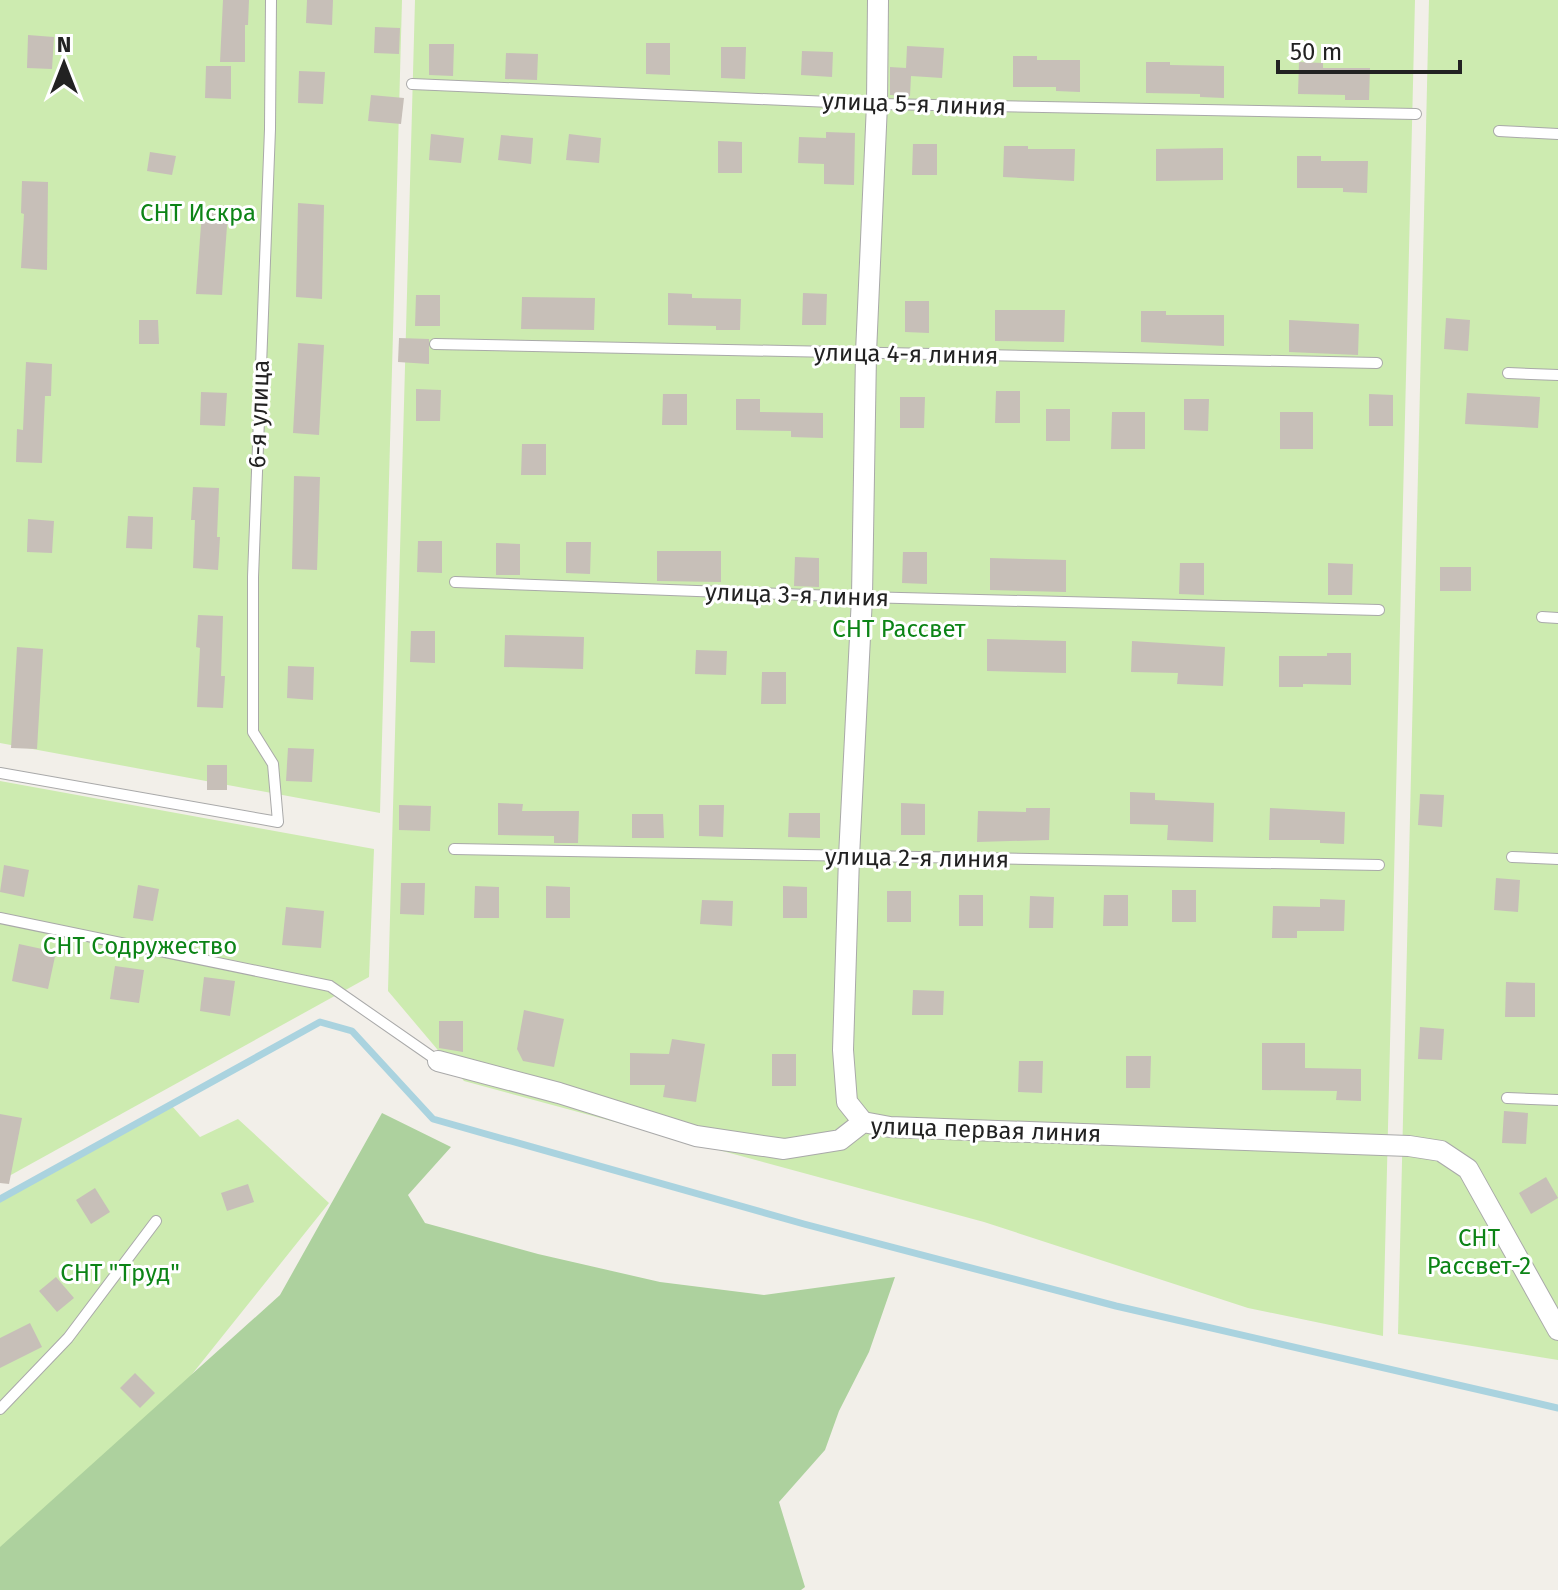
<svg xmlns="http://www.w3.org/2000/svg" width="1558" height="1590" viewBox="0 0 1558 1590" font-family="'Fira Sans',sans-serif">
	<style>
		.grass { fill: #cdebb0 }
		.forest { fill: #add19e }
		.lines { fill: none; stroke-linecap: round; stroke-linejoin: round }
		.stream { stroke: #aad3df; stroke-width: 7 }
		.building { fill: #c7bfb8 }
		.service-casing { stroke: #a9a9a9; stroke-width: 12 }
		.minor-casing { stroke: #a9a9a9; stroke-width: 22 }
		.service { stroke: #fff; stroke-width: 10 }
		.minor { stroke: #fff; stroke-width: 20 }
		.labels { text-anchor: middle; stroke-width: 6; stroke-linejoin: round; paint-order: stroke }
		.street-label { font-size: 24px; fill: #222; stroke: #fff }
		.park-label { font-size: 24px; fill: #0c8416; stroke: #fff }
	</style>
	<rect width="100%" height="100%" fill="#f2efe9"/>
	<!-- grass -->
	<g class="grass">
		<polygon points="0,0 402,0 380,813 0,743"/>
		<polygon points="415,0 1415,0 1383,1336 1248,1308 984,1222 464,1081 388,991"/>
		<polygon points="1429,0 1558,0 1558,1360 1398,1334"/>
		<polygon points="0,781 374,849 369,977 0,1181"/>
		<polygon points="171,1105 200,1137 238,1119 329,1203 149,1428 0,1558 0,1202"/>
	</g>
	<!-- forest -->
	<polygon class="forest" points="382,1113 451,1147 408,1195 425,1223 538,1254 660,1282 764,1295 895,1277 869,1352 839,1411 825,1450 779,1502 805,1587 801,1590 0,1590 0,1547 280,1295"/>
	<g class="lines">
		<!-- stream -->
		<polyline class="stream" points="0,1199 320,1022 352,1031 433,1119 804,1224 1116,1306 1558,1408"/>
	</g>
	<!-- building -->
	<g class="building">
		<polygon points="223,0 249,0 248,25 245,25 245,62 220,62"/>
		<polygon points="307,0 333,0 332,25 306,23"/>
		<polygon points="375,27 400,28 399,54 374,53"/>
		<polygon points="28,35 54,37 52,69 27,68"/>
		<polygon points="646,43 670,43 670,75 646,74"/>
		<polygon points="429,44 454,44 453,76 429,75"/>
		<polygon points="907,46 944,48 942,78 911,76 910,96 890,95 890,67 906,68"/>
		<polygon points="721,47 746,47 745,79 721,78"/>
		<polygon points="802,51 833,52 832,77 801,75"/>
		<polygon points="506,53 538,54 537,80 505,79"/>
		<polygon points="1013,56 1037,56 1037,60 1080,60 1080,92 1056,91 1056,87 1013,87"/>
		<polygon points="1146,62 1170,62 1170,65 1224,66 1224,98 1200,97 1200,94 1146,93"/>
		<polygon points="1299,62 1323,63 1323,68 1370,68 1369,100 1345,100 1345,95 1298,94"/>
		<polygon points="206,66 231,66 231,99 205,98"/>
		<polygon points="299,71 325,72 323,104 298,103"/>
		<polygon points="371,95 404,98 401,124 368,121"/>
		<polygon points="826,132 855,133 854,185 824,184 824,164 798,163 799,137 826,138"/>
		<polygon points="431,134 464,138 461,163 429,160"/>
		<polygon points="569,134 601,138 599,163 566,160"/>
		<polygon points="501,135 533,138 531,164 498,160"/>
		<polygon points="718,141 742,142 742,173 718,173"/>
		<polygon points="913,144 937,144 937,175 912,175"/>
		<polygon points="1004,146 1028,146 1028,149 1075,149 1074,181 1003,177"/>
		<polygon points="1223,148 1223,180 1156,181 1156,149"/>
		<polygon points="150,152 176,156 172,175 147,171"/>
		<polygon points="1297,156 1321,156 1321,161 1368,161 1367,193 1343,192 1343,188 1297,188"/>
		<polygon points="22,181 48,182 47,270 21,268 24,214 21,213"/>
		<polygon points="298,203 324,205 322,299 296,297"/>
		<polygon points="202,211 228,212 222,295 196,294"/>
		<polygon points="668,293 692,294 692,298 741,299 740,330 716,330 716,326 668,325"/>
		<polygon points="803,293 827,294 826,325 802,325"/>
		<polygon points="416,295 440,295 440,326 415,326"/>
		<polygon points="522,297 595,298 594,330 521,329"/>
		<polygon points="905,301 929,301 929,333 905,332"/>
		<polygon points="995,310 1065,310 1064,342 995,341"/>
		<polygon points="1141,311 1166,311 1166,315 1224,315 1224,346 1141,342"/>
		<polygon points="1446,318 1470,320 1468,351 1444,349"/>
		<polygon points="139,320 158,320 159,344 139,344"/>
		<polygon points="1289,320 1359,324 1358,355 1289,352"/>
		<polygon points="399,338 429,339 429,364 398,362"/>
		<polygon points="298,343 324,345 319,435 293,433"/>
		<polygon points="26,362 52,364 51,396 45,396 42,463 16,462 17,429 23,430"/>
		<polygon points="416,389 441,390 440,421 416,421"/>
		<polygon points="996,391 1020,391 1020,423 995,423"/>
		<polygon points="201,392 227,393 225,426 200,425"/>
		<polygon points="1467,393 1540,397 1538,428 1465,424"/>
		<polygon points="663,394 687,394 687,425 662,425"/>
		<polygon points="1369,394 1393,395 1393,426 1369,426"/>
		<polygon points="900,397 925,397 924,428 900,428"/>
		<polygon points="736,399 760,399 760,412 823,413 823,438 791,437 791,431 736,430"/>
		<polygon points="1184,399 1209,399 1208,431 1184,430"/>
		<rect x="1046" y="409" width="24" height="32"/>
		<polygon points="1112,412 1145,412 1145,449 1111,449"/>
		<rect x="1280" y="412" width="33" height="37"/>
		<polygon points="522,444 546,444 546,475 521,475"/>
		<polygon points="294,476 320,477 317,570 292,569"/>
		<polygon points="193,487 219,488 217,537 220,537 218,570 193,568 195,520 191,520"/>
		<polygon points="128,516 153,517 152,549 126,548"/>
		<polygon points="28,519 54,521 52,553 27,552"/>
		<polygon points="418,541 442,541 442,573 417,572"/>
		<polygon points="566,542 591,542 590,574 566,573"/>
		<polygon points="496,543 520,544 520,575 496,575"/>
		<polygon points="657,551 721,551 721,582 657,581"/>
		<polygon points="903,552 927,552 927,584 902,583"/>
		<polygon points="795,557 819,558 819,587 794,586"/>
		<polygon points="990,558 1066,560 1066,592 990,590"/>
		<polygon points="1180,563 1204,563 1204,595 1179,594"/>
		<polygon points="1328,563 1353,564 1352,595 1328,595"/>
		<rect x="1440" y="567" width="31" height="24"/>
		<polygon points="198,615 223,616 221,676 225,676 223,708 197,707 200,648 196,647"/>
		<polygon points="411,631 435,631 435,663 410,662"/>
		<polygon points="505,635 584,637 583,669 504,667"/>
		<polygon points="987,639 1066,641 1066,673 987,671"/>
		<polygon points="1132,641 1225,647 1223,686 1177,684 1178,673 1131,672"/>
		<polygon points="17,647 43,649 37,749 11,748"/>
		<polygon points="696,650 727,651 726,675 695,674"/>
		<polygon points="1327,653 1351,653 1351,685 1303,684 1303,687 1279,687 1279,656 1327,656"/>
		<polygon points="288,666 314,667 313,700 287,698"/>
		<polygon points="762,672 786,672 786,704 761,704"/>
		<polygon points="288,748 314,749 312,782 286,781"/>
		<rect x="207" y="765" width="20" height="25"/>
		<polygon points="1130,792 1155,793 1155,800 1214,803 1213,842 1167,840 1168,825 1130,824"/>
		<polygon points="1420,794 1444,795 1442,827 1418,825"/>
		<polygon points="498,803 523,804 522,811 579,811 578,843 554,843 554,836 498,835"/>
		<polygon points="901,803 925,804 925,835 901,835"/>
		<polygon points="399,805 431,806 430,831 399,830"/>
		<polygon points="699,805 724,805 723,837 699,836"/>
		<polygon points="1026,808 1050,808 1049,840 977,842 978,811 1026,812"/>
		<polygon points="1270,808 1345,812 1344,844 1320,843 1320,840 1269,840"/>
		<polygon points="789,813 820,813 820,838 788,837"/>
		<polygon points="632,814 663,814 664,838 632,838"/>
		<polygon points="4,865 29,870 24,897 0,892"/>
		<polygon points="1496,878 1520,880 1518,912 1494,910"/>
		<polygon points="401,883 425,883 424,915 400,914"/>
		<polygon points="138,885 159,889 153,921 133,918"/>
		<polygon points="475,886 499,887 499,918 474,918"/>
		<polygon points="546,886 570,887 570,918 546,918"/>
		<polygon points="783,886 807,887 807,918 783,918"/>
		<rect x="1172" y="890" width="24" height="32"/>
		<rect x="887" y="891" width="24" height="31"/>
		<rect x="959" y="895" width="24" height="31"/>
		<polygon points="1104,895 1128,895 1128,926 1103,926"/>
		<polygon points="1030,896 1054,897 1053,928 1029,928"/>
		<polygon points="1320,899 1345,900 1344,931 1297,931 1297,938 1272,938 1273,906 1320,907"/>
		<polygon points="702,900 733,901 732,926 700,924"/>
		<polygon points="286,907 324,911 321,948 282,945"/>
		<polygon points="19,944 56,952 48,989 12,981"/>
		<polygon points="115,966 144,970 139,1003 110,999"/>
		<polygon points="204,977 235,981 230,1016 200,1011"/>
		<polygon points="1506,982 1535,983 1535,1017 1505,1017"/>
		<polygon points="913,990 944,991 943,1015 912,1015"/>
		<polygon points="524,1010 564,1019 554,1067 523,1061 517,1049"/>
		<polygon points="439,1021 463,1021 463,1052 439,1048"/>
		<polygon points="1420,1027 1444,1029 1442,1060 1418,1059"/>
		<polygon points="672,1039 705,1044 696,1102 663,1097 665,1085 630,1085 630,1053 669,1054"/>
		<polygon points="1262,1043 1305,1043 1305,1068 1361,1069 1361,1101 1336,1100 1337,1091 1262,1090"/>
		<rect x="772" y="1054" width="24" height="32"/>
		<polygon points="1126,1056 1151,1056 1150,1088 1126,1088"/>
		<polygon points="1019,1061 1043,1061 1042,1093 1018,1092"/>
		<polygon points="1504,1111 1528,1113 1526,1144 1502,1143"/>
		<polygon points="0,1114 22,1118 9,1184 0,1183"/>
		<polygon points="1546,1177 1558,1198 1531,1214 1519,1193"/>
		<polygon points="248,1184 254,1202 227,1211 221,1193"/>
		<polygon points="95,1188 110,1212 91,1224 76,1200"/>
		<polygon points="56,1277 74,1298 57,1312 39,1291"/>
		<polygon points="30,1323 42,1347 0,1368 0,1338"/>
		<polygon points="135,1373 155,1393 140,1408 120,1388"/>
	</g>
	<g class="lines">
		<defs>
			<g id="service">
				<polyline points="412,84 877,104 1416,114"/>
				<polyline points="1499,131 1558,134"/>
				<polyline points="435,344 1377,363"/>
				<polyline points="1508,373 1558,375"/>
				<polyline points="455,582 862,597 1379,610"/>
				<polyline points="1542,617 1558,618"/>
				<polyline points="0,773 278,822 273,764 253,732 253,577 270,129 271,0"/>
				<polyline points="454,849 1379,865"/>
				<polyline points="1512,857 1558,859"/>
				<polyline points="0,918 330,986 438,1061"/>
				<polyline points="1507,1098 1558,1100"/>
				<polyline points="0,1409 68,1338 156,1221"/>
			</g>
			<g id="minor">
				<polyline points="438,1061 559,1093 696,1136 784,1149 840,1140 863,1122 890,1127 1409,1146 1441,1151 1468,1169 1558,1330"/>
				<polyline points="863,1122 847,1102 843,1050 849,857 862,597 866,353 877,104 878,0"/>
			</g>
		</defs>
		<!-- service casing -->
		<use href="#service" class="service-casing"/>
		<!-- minor casing -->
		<use href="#minor" class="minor-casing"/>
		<!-- service -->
		<use href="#service" class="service"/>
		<!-- minor -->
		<use href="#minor" class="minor"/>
	</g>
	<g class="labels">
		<!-- street labels -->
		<g class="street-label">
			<text transform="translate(914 104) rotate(2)" y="8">улица 5-я линия</text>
			<text transform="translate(906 354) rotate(1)" y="8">улица 4-я линия</text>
			<text transform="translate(259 414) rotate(-88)" y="8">6-я улица</text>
			<text transform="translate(797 595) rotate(2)" y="8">улица 3-я линия</text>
			<text transform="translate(917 858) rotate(1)" y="8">улица 2-я линия</text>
			<text transform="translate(986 1130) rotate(2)" y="8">улица первая линия</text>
		</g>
		<!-- park labels -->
		<g class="park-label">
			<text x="198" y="221">СНТ Искра</text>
			<text x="899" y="637">СНТ Рассвет</text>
			<text x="140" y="954">СНТ Содружество</text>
			<text x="1479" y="1246">СНТ<tspan x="1479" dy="28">Рассвет-2</tspan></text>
			<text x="120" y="1281">СНТ "Труд"</text>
		</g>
	</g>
	<!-- north arrow -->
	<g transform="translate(64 64)" stroke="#ffffff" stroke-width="6" paint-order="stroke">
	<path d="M0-6L14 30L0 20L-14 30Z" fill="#222222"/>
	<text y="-12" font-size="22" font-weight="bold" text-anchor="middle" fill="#222222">N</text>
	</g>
	<!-- scale -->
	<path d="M1278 60v12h182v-12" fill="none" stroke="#222222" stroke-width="4"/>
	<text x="1290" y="60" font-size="24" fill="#222222" stroke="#ffffff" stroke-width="6" paint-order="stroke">50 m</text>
</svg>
